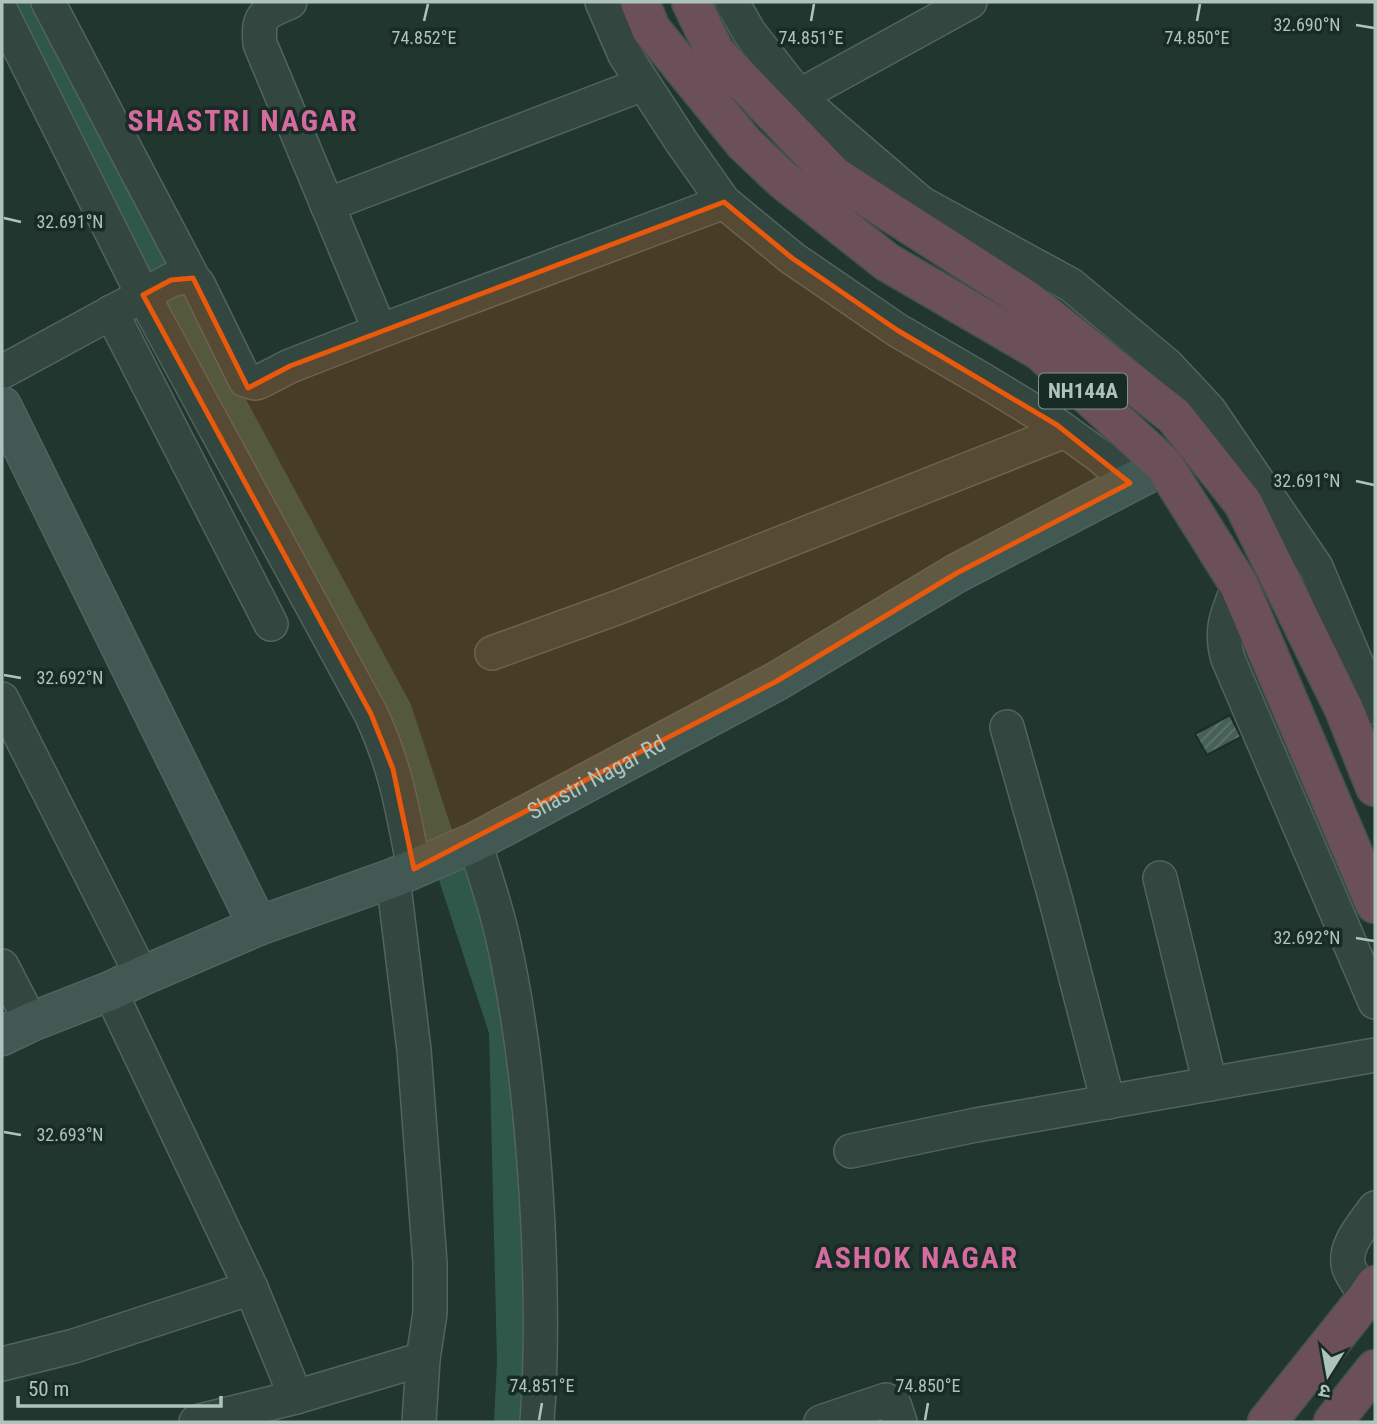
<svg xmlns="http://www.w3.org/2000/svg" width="1377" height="1424" viewBox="0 0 1377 1424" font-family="'Roboto Condensed','Noto Sans Devanagari',sans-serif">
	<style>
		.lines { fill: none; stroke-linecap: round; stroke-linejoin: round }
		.canal { stroke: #30584a; stroke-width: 28 }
		.building { fill: url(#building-hatch); stroke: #1b2d27; stroke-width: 2 }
		.street-casing { stroke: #51645e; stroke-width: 36 }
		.secondary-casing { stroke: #51645e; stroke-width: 41 }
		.highway-casing { stroke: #3e514b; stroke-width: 41 }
		.street { stroke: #334740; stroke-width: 33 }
		.secondary { stroke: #415952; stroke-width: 38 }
		.highway { stroke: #6c5059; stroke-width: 38 }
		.marked { fill: #e8590c; fill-opacity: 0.2; stroke: #e8590c; stroke-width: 5; stroke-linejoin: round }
		.ticks { fill: none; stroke: #adc3bd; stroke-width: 2.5 }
		.labels { text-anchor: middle; stroke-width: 7; stroke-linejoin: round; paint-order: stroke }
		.shield { fill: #192b25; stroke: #81958f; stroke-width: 2 }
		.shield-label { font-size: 21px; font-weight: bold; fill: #adc3bd }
		.street-label { font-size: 23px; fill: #adc3bd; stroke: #192b25 }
		.district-label { font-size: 30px; font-weight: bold; letter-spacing: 2px; fill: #d56ca0; stroke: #192b25 }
		.ticks-label { font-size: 18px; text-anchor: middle; fill: #adc3bd; stroke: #192b25; stroke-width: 7; stroke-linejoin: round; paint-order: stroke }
	</style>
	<defs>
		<pattern id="building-hatch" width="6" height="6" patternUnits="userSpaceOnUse" patternTransform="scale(1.75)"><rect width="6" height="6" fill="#466057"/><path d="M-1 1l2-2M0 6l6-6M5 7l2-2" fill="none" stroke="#5e756d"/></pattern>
	</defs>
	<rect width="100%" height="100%" fill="#20362e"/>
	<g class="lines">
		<!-- canal -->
		<polyline class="canal" points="23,2 93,146 398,710 503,1031 511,1362 508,1422"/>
	</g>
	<!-- building -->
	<polygon class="building" points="1230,715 1241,737 1207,755 1195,734"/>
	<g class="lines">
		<defs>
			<g id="street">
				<polyline points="48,2 193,278"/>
				<path d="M 290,2 C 265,13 257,14 260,44 L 380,331"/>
				<polyline points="602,2 625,55 681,141 724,202 792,258 897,330 983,380 1057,425 1101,457 1130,483"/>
				<polyline points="732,2 749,32 799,96 821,117 921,203 1071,285 1167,365 1209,410 1316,567 1375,707"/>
				<path d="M 2,13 L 143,295 L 371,714 C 396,767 403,812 414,869"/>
				<polyline points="799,96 970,2"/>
				<polyline points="327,205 643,84"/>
				<polyline points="111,312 271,624"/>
				<path d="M 2,372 L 171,280 C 182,277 190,275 198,284 L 245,380 L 255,383 L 259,382 L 290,366 L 380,331 L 724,202"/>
				<path d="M 1239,585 C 1228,612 1219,629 1228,659 L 1375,1002"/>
				<polyline points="492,653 619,607 1065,431"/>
				<polyline points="2,699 142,976"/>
				<polyline points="1007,727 1055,897 1108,1102"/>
				<path d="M 475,842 C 484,874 496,906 503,939 C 524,1032 533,1129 538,1225 C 541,1291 542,1357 537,1422"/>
				<polyline points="393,878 414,1050 430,1263 430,1313 423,1359 419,1422"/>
				<polyline points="1160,878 1210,1084"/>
				<polyline points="2,966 31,1022"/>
				<polyline points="110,991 251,1288 296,1397"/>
				<polyline points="851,1151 976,1125 1375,1055"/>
				<path d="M 1367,1297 C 1361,1288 1353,1278 1349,1268 C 1342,1247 1364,1224 1375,1208"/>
				<polyline points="2,1364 74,1346 251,1288"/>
				<polyline points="196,1422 296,1397 423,1359"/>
				<polyline points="821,1422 886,1400 894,1404 900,1422"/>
			</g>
			<g id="secondary">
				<polyline points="2,406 258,926"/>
				<path id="s1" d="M 2,1036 L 31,1022 L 110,991 L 142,976 L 258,926 L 393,878 L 475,842 L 777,681 L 957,573 L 1164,465"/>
			</g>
			<g id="highway">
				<polyline points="640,2 651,29 744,143 783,180 887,262 1040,351 1164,465 1239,585 1375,904"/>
				<polyline points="691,2 715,52 834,176 1024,298 1174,416 1243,503 1344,709 1375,787"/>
				<polyline points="1267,1422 1367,1297 1375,1285"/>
				<polyline points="1333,1422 1375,1369"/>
			</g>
		</defs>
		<!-- street casing -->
		<use href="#street" class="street-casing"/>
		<!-- secondary casing -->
		<use href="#secondary" class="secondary-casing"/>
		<!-- highway casing -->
		<use href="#highway" class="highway-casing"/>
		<!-- street -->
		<use href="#street" class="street"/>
		<!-- secondary -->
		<use href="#secondary" class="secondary"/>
		<!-- highway -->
		<use href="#highway" class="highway"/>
	</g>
	<!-- marked area -->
	<path class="marked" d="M 724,202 L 792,258 L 897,330 L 1057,425 L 1130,483 L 957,573 L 777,681 L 414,869 L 393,769 L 371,714 L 143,295 L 171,280 L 193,278 L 248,388 L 290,366 Z"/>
	<!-- ticks -->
	<path class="ticks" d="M 424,21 L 428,4M 811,21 L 814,4M 1197,21 L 1200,4M 1356,25 L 1374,28M 4,218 L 21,222M 1356,481 L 1374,485M 4,675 L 21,678M 1356,938 L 1374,941M 4,1132 L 21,1135M 539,1420 L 542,1403M 925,1420 L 928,1403"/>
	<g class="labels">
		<!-- shield labels -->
		<rect class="shield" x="1039" y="373.5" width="88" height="35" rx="5"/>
		<g class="shield-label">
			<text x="1083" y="398">NH144A</text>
		</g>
		<!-- street labels -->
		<g class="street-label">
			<text dy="8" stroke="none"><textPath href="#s1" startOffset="649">Shastri Nagar Rd</textPath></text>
		</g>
		<!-- district labels -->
		<g class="district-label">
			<text x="243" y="131">SHASTRI NAGAR</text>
			<text x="917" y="1268">ASHOK NAGAR</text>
		</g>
	</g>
	<g class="ticks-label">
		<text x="1307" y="31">32.690°N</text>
		<text x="424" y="44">74.852°E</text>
		<text x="811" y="44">74.851°E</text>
		<text x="1197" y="44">74.850°E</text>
		<text x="70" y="228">32.691°N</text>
		<text x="1307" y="487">32.691°N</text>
		<text x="70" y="684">32.692°N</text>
		<text x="1307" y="944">32.692°N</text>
		<text x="70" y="1141">32.693°N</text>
		<text x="542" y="1392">74.851°E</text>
		<text x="928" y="1392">74.850°E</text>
	</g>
	<!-- border -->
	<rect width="1377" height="1424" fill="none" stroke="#adc3bd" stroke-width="7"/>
	<!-- north arrow -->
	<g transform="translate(1328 1375) rotate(191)" stroke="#192b25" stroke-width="5" paint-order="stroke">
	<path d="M0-5L12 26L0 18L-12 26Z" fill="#adc3bd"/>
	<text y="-10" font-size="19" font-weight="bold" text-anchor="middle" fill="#adc3bd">उ</text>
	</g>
	<!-- scale -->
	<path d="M18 1396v10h203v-10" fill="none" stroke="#adc3bd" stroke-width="3.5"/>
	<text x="28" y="1396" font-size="21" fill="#adc3bd" stroke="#192b25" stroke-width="5" paint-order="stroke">50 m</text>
</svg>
